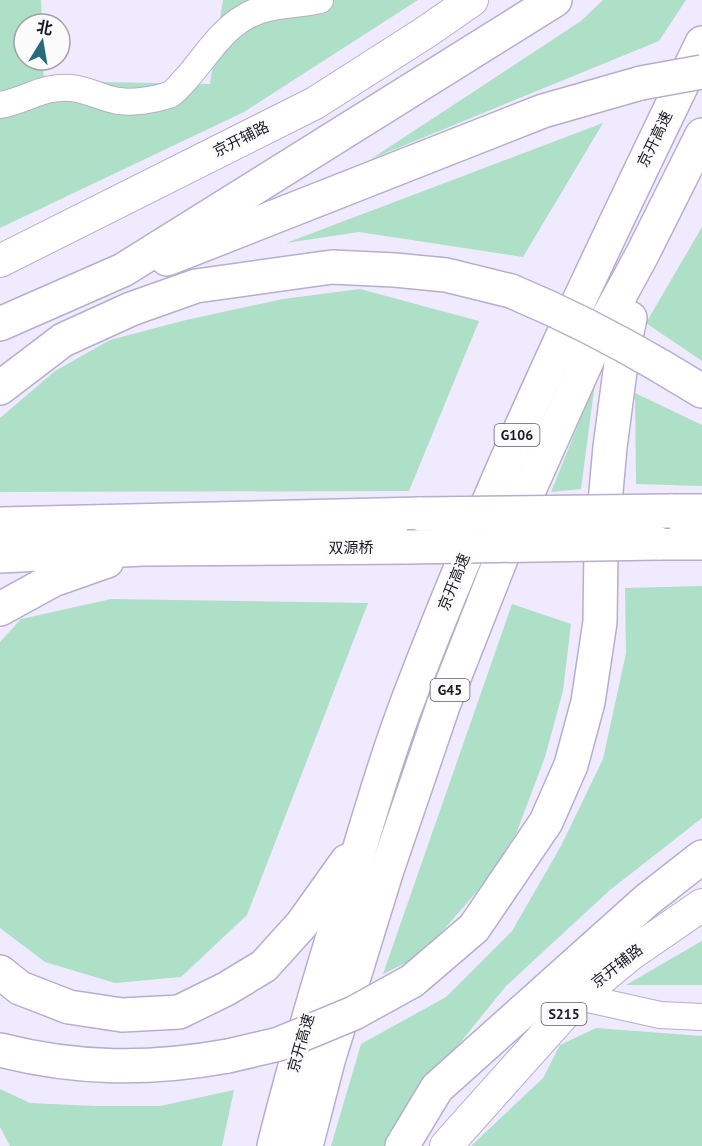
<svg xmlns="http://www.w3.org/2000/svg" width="702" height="1146" viewBox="0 0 702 1146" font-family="'PT Sans','Noto Sans SC',sans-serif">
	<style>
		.green { fill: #aedfc7 }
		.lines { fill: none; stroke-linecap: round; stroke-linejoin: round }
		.minor-casing { stroke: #b7adcd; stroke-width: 28 }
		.major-casing { stroke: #b7adcd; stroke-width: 34 }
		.highway-casing { stroke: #b7adcd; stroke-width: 36 }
		.minor { stroke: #fff; stroke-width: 26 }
		.major { stroke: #fff; stroke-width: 32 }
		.highway { stroke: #fff; stroke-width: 33 }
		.highway-bridge-casing { stroke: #b7adcd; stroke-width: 36; stroke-linecap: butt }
		.highway-bridge { stroke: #fff; stroke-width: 33 }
		.labels { text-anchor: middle; stroke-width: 6; stroke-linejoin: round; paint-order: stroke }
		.shield { fill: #fbfbfb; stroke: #605d65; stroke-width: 1.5 }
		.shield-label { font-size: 14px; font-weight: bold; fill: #1d1925 }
		.street-label { font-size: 15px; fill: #1d1925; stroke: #fbfbfb }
	</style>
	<rect width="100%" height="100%" fill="#f0eafe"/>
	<!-- green -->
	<g class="green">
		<polygon points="0,0 41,0 42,24 24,24 24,60 43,60 44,81 210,84 223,0 418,0 244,112 0,228"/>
		<polygon points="603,0 686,0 659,41 371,159 581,21"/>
		<polygon points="603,123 523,257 359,232 286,243"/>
		<polygon points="702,227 702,361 646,323"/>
		<polygon points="360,289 479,321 409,491 0,492 0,418 55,371 110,340 186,320 283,299"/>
		<polygon points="595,383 581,489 551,492"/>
		<polygon points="635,393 702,425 702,486 636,484"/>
		<polygon points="702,586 702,818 610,890 506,986 422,1090 386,1146 331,1146 361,1044 446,997 512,931 561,846 603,759 626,653 625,588"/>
		<polygon points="111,599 368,603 247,915 181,977 115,983 45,962 0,928 0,642 21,619"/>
		<polygon points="512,604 571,624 563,691 545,757 516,834 485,882 422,955 383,974"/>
		<polygon points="702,941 702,985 626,985 700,942"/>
		<polygon points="596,1028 702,1036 702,1146 471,1146 543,1078 560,1045"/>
		<polygon points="0,1089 30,1103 95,1106 160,1106 234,1090 222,1146 10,1146 0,1127"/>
	</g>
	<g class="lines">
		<defs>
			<g id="minor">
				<path d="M 0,105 C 24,101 45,85 71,88 C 87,89 103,99 119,101 C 134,103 154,100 169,95 C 175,92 180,85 185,80 C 204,59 220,31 245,17 C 268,3 294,6 320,0"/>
				<polyline points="579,997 660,1015 702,1017"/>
			</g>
			<g id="major">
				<polyline points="0,261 315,103 426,32 472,0"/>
				<polyline points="446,1146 579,997 631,954 702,905"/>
			</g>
			<g id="highway">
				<polyline points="167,259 543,111 641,83"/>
				<polyline points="0,324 123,270 555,0"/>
				<polyline points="662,367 702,391"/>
				<polyline points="0,388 63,340 131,309 196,286 332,267 395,270 446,275 511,291"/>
				<polyline points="670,511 702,511"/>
				<polyline points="0,524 421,514"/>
				<polyline points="657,543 702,543"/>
				<polyline points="0,556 143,549 407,547"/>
				<polyline points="0,609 53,580 107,561"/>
				<polyline points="0,972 20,988 69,1007 122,1015 179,1012 226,989 264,966 302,924 347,861"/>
				<polyline points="412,981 474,928 546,822 571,765 588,702 600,622 601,547 610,447 622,356 630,318"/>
				<path d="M 0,1050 C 78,1070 150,1070 228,1056"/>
				<path d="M 274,1146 C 295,1061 320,978 346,894 C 366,828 385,760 410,695 C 495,472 598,258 702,43"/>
				<polyline points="306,1146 328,1061 387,870 443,706 521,508 599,334 643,253 702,135"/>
				<polyline points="402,1146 437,1088 647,900 702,857"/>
			</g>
		</defs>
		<!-- minor casing -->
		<use href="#minor" class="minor-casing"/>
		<!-- major casing -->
		<use href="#major" class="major-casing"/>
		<!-- highway casing -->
		<use href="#highway" class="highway-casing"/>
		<!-- minor -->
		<use href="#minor" class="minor"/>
		<!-- major -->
		<use href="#major" class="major"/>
		<!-- highway -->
		<use href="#highway" class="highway"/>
		<defs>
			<g id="highway-bridge">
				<polyline points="641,83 702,72"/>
				<path d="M 511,291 C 564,313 613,338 662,367"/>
				<polyline points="421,514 670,511"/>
				<polyline points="407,547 657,543"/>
				<polyline points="228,1056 279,1044 354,1013 412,981"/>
			</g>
		</defs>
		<!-- highway-bridge casing -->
		<use href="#highway-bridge" class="highway-bridge-casing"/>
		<!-- highway-bridge -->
		<use href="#highway-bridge" class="highway-bridge"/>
	</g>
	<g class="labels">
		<!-- shield labels -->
		<g class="shield">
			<rect x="494.5" y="424" width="45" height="22" rx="4.5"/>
			<rect x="430.5" y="679" width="39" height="22" rx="4.5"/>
			<rect x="541.5" y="1003" width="45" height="22" rx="4.5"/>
		</g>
		<g class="shield-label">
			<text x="517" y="440">G106</text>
			<text x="450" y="695">G45</text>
			<text x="564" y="1019">S215</text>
		</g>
		<!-- street labels -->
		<g class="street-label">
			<text transform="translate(241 139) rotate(-27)" y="5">京开辅路</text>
			<text transform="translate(655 139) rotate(-64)" y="5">京开高速</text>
			<text x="351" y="553">双源桥</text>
			<text transform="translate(454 582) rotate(-68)" y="5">京开高速</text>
			<text transform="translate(617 966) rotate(-38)" y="5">京开辅路</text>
			<text transform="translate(301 1043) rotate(-74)" y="5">京开高速</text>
		</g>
	</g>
	<!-- north arrow -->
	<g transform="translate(42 42) rotate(11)"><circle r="28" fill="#fbfbfb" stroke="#a2a1a5" stroke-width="1.5"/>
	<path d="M0-4.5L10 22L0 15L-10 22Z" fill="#286c7c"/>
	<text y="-9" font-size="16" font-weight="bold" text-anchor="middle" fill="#1d1925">北</text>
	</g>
</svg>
